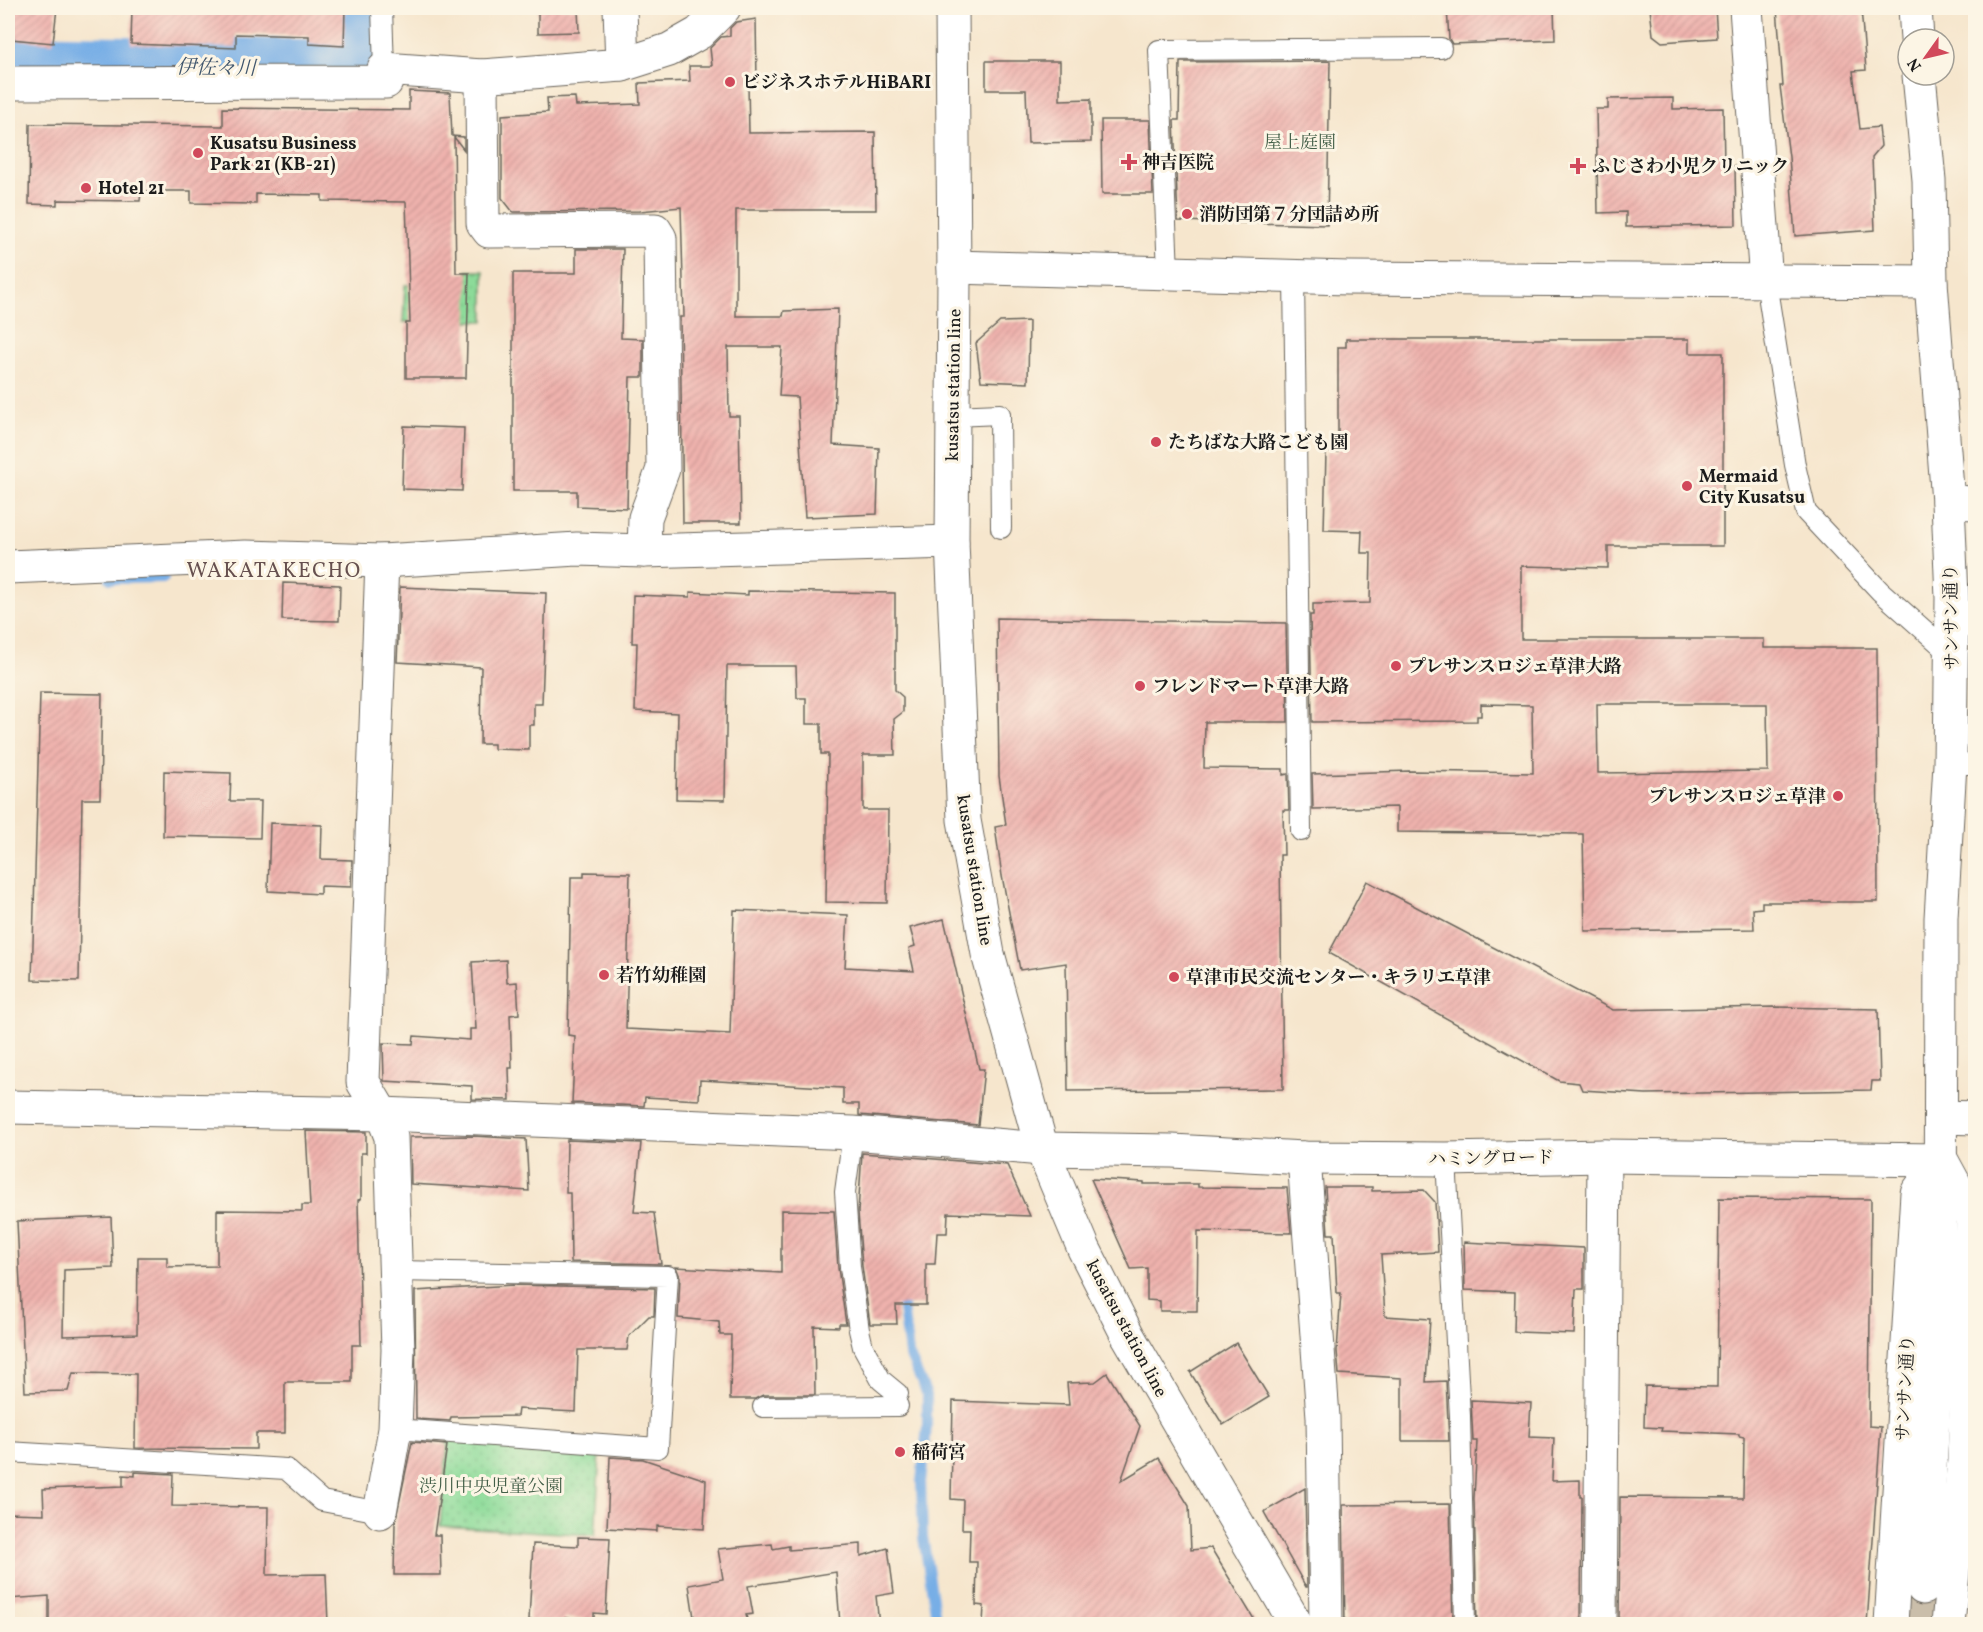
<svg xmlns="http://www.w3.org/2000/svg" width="1983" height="1632" viewBox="0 0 1983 1632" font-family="Vollkorn,'Noto Serif JP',serif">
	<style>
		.green { fill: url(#green-dots); stroke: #547c5a; stroke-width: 1.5 }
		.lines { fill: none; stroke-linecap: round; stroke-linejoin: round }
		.stream { stroke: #77aee6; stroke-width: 10 }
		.river { stroke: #77aee6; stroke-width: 58 }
		.building { fill: url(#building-hatch); fill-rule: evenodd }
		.secondary-tunnel { stroke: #cabeaa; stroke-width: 33; stroke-dasharray: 33 16; stroke-linecap: butt }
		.lane-casing { stroke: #68635a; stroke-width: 22 }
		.street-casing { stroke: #68635a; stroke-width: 35 }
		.secondary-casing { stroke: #68635a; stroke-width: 35 }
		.lane { stroke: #fff; stroke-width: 20 }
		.street { stroke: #fff; stroke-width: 33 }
		.secondary { stroke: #fff; stroke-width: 33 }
		.poi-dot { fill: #d1495b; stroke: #fcf5e5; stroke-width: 2 }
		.labels { text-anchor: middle; stroke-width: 6; stroke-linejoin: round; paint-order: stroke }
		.poi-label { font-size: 18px; font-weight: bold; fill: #1c1c1c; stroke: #fcf5e5; text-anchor: start }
		.park-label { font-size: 18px; fill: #435f48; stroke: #fcf5e5 }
		.street-label { font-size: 18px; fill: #1c1c1c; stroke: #fcf5e5 }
		.water-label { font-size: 20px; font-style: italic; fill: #40566d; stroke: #fcf5e5 }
		.quarter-label { font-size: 21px; letter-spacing: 1.5px; fill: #66504f; stroke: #fcf5e5 }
	</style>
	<defs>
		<pattern id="green-dots" width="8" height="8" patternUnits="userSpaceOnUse" patternTransform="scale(1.5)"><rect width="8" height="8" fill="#8cdb99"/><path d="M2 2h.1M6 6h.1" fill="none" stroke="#78bb83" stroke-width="1.8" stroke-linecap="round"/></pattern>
		<pattern id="building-hatch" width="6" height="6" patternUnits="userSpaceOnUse" patternTransform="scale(1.5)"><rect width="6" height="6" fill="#efb2ad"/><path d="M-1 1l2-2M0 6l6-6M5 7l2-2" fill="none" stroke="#cc9894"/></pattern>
	</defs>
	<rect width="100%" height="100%" fill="#fcf5e5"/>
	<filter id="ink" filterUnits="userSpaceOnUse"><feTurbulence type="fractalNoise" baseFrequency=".0167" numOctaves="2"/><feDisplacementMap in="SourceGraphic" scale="12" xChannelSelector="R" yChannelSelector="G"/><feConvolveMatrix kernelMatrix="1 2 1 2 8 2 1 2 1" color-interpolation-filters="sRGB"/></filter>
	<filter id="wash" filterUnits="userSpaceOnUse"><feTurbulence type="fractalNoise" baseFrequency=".008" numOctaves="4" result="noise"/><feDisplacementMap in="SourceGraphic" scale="24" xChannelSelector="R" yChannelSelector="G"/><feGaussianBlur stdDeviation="1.35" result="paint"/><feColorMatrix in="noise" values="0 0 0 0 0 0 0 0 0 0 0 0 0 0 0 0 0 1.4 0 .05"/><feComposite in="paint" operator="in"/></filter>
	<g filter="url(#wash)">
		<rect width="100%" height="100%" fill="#f6e6cd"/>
		<!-- green -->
		<g class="green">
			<polygon points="467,271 484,271 484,321 403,322 405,285 467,285"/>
			<polygon points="448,1439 600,1452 595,1535 440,1526"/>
		</g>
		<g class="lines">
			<!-- stream -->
			<g class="stream">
				<polyline points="110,579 164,578"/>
				<polyline points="901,1292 909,1354 927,1395 927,1427 921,1482 923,1537 937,1624"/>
			</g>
			<!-- river -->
			<polyline class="river" points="8,63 362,69 362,8"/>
		</g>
		<g id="blocks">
			<!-- building -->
			<g class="building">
				<polygon points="13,8 57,8 53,43 11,39"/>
				<polygon points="132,8 345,8 344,46 309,44 309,36 236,34 236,48 131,44"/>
				<polygon points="538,8 578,8 579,32 538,33"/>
				<polygon points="1447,8 1554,8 1555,40 1452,44 1449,39"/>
				<polygon points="1650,8 1715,8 1717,38 1662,42 1653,35"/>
				<polygon points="1777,8 1861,8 1866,70 1853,71 1860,129 1879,127 1881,146 1872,157 1875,230 1795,236 1789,157 1780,86 1783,86"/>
				<polygon points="756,19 757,82 748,84 749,133 875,132 876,210 736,210 736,316 783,316 784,311 838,309 833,445 879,448 877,514 805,517 797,397 779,396 782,347 728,347 729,416 739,416 741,523 683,523 680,317 684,317 681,207 640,211 513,212 502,198 502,115 548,112 547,98 575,97 576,106 640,104 639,83 690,81 689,66 712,66 710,48 721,37 730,36 730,28 736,22"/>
				<polygon points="986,61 1060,61 1060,100 1091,99 1091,142 1028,143 1026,90 986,90"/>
				<polygon points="1330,61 1327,225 1178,221 1174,120 1179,120 1180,62"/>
				<polygon points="409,91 450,93 452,136 464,137 464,150 454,137 456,273 469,273 466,378 406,378 406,323 410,323 406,202 322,201 322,195 256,194 256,204 191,203 191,191 141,191 140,201 57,200 57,205 29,204 30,124 223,126 223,108 409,110"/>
				<polygon points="1673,98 1673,109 1723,108 1724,166 1735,166 1736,225 1626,227 1626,212 1598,213 1596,109 1608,109 1608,99"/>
				<polygon points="1101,120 1150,120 1153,194 1102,194"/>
				<polygon points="576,249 623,249 621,338 643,339 643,377 630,377 627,508 577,506 577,491 513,491 513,273 576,273"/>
				<polygon points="1029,321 1028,383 981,381 976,343 1000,322"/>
				<path d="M 1346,339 L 1689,339 L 1689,353 L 1723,353 L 1723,546 L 1608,546 L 1608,568 L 1521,566 L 1521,639 L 1764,639 L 1764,648 L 1877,648 L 1878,902 L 1762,902 L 1762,908 L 1753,909 L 1754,929 L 1585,931 L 1583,834 L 1397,832 L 1397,807 L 1313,809 L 1312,774 L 1410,771 L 1533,773 L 1532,705 L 1481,704 L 1481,716 L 1477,716 L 1477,721 L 1312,722 L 1310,615 L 1313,615 L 1313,604 L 1370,603 L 1371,553 L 1361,553 L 1362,531 L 1324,530 L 1326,452 L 1338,452 L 1338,347 L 1346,347 ZM 1597,704 L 1767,704 L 1768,771 L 1598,773 Z"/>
				<polygon points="404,426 464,428 462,491 402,489"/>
				<polygon points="283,583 340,585 339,621 282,620"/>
				<polygon points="400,587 546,593 542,704 534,704 534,725 529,725 529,750 494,749 494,744 480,744 481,667 397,662"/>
				<polygon points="748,591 895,593 895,690 903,697 903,712 894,719 895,755 863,755 863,810 888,810 887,903 826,902 828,754 821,754 821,724 806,724 806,698 797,698 796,666 727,666 725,800 676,799 678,713 635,711 637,643 632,643 633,595 690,597 690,592 748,595"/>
				<polygon points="997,618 1286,623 1288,722 1205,722 1204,768 1283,769 1283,775 1288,774 1289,810 1283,810 1284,855 1280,855 1283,1089 1068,1091 1066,963 1020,970 1002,876 995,827 1006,825 999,776"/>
				<polygon points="40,693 102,694 100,799 82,799 79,981 32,980"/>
				<polygon points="164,771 231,773 230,801 261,801 260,838 163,836"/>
				<polygon points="270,823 322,825 321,859 352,860 351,887 320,886 320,894 268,891"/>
				<polygon points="584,872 630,873 626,1029 730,1034 734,910 848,915 845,967 914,971 909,948 915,946 910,928 944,919 979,1069 984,1069 978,1125 859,1115 859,1104 843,1104 843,1088 700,1080 699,1100 645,1097 644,1106 572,1103 575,1036 568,1035 571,877 584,877"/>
				<polygon points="1367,881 1613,1010 1775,1007 1878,1009 1880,1081 1872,1081 1871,1090 1646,1094 1582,1090 1579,1083 1559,1081 1329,953"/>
				<polygon points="506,960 507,983 517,982 519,1014 510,1015 512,1068 509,1068 510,1100 472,1099 472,1086 384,1081 383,1043 413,1044 414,1036 470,1040 470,1029 476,1029 472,962"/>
				<polygon points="306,1131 366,1132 366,1153 361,1153 361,1199 358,1200 361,1345 352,1345 352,1382 285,1382 285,1433 256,1433 256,1449 135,1448 136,1374 73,1373 68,1391 25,1392 17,1221 111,1217 113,1268 64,1270 63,1336 137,1334 138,1257 167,1257 167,1267 217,1266 217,1210 302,1211 302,1205 310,1205"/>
				<polygon points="473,1136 526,1139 529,1191 411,1184 410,1137"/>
				<polygon points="567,1140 641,1143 634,1212 654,1213 661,1264 571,1262 570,1193 566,1193"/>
				<polygon points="862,1153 1007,1165 1030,1216 948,1213 947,1233 937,1233 935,1264 926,1264 926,1305 896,1305 897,1324 870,1324 862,1266 858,1212"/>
				<polygon points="1091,1179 1144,1182 1144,1184 1198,1184 1198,1187 1287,1188 1291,1233 1198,1231 1197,1311 1160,1311 1160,1301 1147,1300 1147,1268 1131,1269"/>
				<polygon points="1325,1187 1372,1187 1372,1191 1424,1190 1435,1202 1438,1252 1381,1255 1385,1316 1430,1319 1426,1382 1446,1381 1449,1441 1402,1441 1402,1378 1339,1374 1337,1351 1341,1293 1337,1293 1334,1234 1328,1234"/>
				<polygon points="1719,1198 1871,1199 1869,1426 1881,1427 1867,1624 1619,1624 1620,1497 1743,1498 1744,1437 1739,1436 1739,1434 1661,1431 1662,1428 1644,1427 1645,1386 1717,1387"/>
				<polygon points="781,1210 834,1211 838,1268 846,1324 839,1324 839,1327 814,1326 815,1395 763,1395 755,1399 730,1399 731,1335 720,1335 719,1322 678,1318 680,1277 676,1267 781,1273"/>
				<polygon points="1464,1242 1584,1248 1584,1289 1576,1289 1574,1334 1514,1332 1515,1292 1465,1290"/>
				<polygon points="513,1285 655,1288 654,1316 649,1316 629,1336 627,1350 578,1350 576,1412 518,1409 517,1416 451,1417 450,1421 416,1419 415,1291"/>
				<polygon points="1236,1343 1269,1397 1223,1425 1190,1372"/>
				<polygon points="1107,1373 1140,1426 1121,1481 1159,1458 1189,1506 1191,1550 1211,1548 1257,1624 983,1624 984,1606 976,1605 977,1562 969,1562 970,1529 962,1529 963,1500 951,1499 953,1401 1069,1405 1067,1383 1095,1382"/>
				<polygon points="1471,1400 1531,1403 1529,1437 1554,1438 1552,1481 1580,1480 1580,1497 1582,1497 1581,1624 1477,1624 1474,1498 1477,1441 1473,1441"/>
				<polygon points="412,1442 447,1445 434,1535 440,1535 441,1575 394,1575 395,1523"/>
				<polygon points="610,1457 643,1459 706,1480 704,1529 657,1526 657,1531 607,1528"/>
				<polygon points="135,1472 173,1474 172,1506 268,1507 267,1575 326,1574 328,1624 178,1621 178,1624 49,1624 49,1596 8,1599 8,1513 44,1514 43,1489 123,1486 123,1475 135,1476"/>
				<polygon points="1305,1488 1307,1587 1306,1587 1264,1512"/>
				<polygon points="1450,1504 1453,1624 1345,1624 1343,1505"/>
				<polygon points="578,1537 610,1538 606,1614 594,1613 594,1620 565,1618 565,1622 529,1620 533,1544 578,1546"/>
				<polygon points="772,1544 773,1549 789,1546 789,1550 861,1544 861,1556 888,1548 894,1593 876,1596 879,1624 840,1624 836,1572 748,1586 753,1614 746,1615 748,1624 695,1624 689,1585 723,1579 718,1549"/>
			</g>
		</g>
	</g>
	<g filter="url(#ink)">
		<use href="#blocks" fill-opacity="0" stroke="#68635a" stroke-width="1.5"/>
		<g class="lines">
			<!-- secondary-tunnel -->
			<polyline class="secondary-tunnel" points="1920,1624 1923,1588"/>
			<defs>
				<g id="lane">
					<polyline points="382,8 384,69"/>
					<polyline points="1168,273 1159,50 1441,48"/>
					<polyline points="1294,277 1301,831"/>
					<polyline points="1766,282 1795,465 1806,512 1880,591 1951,654"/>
					<polyline points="953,416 1000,414 1001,528"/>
					<polyline points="1950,764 1976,764"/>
					<polyline points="853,1133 845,1192 850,1267 859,1330 863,1347 881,1380 898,1394"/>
					<polyline points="1446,1159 1460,1416 1465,1624"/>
					<polyline points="763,1407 898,1406"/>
					<polyline points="395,1429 658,1448 668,1276 396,1271"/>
					<polyline points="8,1452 286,1469 322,1501 380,1512"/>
				</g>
				<g id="street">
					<polyline points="620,8 622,65"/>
					<polyline points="1746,8 1766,282"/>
					<polyline points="482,76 483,223 489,231 655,230 660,238 663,469 645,518 644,551"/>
					<polyline points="8,83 386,82 384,69 482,76 622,65 669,50 699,33 724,8"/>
					<polyline points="1948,502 1976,503"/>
					<polyline points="8,567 246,557 382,561 577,549 644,551 952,542"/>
					<polyline points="8,1107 382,1114 853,1133 1042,1149"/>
					<polyline points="1942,1117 1976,1118"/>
					<polyline points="1304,1158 1323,1417 1326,1624"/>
					<polyline points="380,1512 395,1429 398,1350 391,1137 382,1114 363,1082 382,561"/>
					<polyline points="1600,1624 1604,1156"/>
				</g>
				<g id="secondary">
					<polyline points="952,8 954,277 952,542 964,820 988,954 1042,1149 1084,1249 1128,1336 1296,1624"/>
					<polyline points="1915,8 1917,39"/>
					<polyline points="1919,75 1929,180 1931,282 1948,502 1952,598 1950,764 1941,918 1940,1298 1923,1588"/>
					<polyline points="954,267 1348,278 1931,282"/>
					<polyline points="1042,1149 1172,1151 1304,1158 1446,1159 1604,1156 1941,1160"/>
					<polyline points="1942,1161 1973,1218 1964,1460 1948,1624"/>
					<polyline points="1891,1624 1917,1193 1941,1160"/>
				</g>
			</defs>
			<!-- lane casing -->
			<use href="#lane" class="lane-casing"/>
			<!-- street casing -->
			<use href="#street" class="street-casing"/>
			<!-- secondary casing -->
			<use href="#secondary" class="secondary-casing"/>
			<!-- lane -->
			<use href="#lane" class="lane"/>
			<!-- street -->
			<use href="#street" class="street"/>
			<!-- secondary -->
			<use href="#secondary" class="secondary"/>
		</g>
	</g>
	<!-- markers -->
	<g class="poi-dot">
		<circle cx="730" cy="82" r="6"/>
		<circle cx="198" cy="153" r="6"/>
		<path d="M1126 153h6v6h6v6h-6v6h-6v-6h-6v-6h6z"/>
		<path d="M1575 157h6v6h6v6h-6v6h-6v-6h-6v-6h6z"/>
		<circle cx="86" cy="188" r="6"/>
		<circle cx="1187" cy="214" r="6"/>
		<circle cx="1156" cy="442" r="6"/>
		<circle cx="1687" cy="486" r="6"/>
		<circle cx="1396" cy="666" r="6"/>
		<circle cx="1140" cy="686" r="6"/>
		<circle cx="1838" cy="796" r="6"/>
		<circle cx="604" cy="975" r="6"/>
		<circle cx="1174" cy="977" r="6"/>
		<circle cx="900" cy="1452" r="6"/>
	</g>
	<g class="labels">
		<!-- poi labels -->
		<g class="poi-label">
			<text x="742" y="88">ビジネスホテルHiBARI</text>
			<text x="210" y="149">Kusatsu Business<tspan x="210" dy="21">Park 21 (KB-21)</tspan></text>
			<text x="1142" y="168">神吉医院</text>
			<text x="1592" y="172">ふじさわ小児クリニック</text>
			<text x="98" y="194">Hotel 21</text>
			<text x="1199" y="220">消防団第７分団詰め所</text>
			<text x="1168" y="448">たちばな大路こども園</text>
			<text x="1699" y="482">Mermaid<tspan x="1699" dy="21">City Kusatsu</tspan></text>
			<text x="1408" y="672">プレサンスロジェ草津大路</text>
			<text x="1152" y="692">フレンドマート草津大路</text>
			<text x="1826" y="802" text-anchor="end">プレサンスロジェ草津</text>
			<text x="616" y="981">若竹幼稚園</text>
			<text x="1186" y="983">草津市民交流センター・キラリエ草津</text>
			<text x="912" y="1458">稲荷宮</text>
		</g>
		<!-- park labels -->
		<g class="park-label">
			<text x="1300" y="148">屋上庭園</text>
			<text x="491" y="1492">渋川中央児童公園</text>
		</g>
		<!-- street labels -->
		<g class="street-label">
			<text transform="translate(953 385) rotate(-89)" y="6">kusatsu station line</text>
			<text transform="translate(1951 617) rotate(-91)" y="6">サンサン通り</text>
			<text transform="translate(975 870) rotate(81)" y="6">kusatsu station line</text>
			<text transform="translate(1491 1158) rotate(-1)" y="6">ハミングロード</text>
			<text transform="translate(1127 1328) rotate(62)" y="6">kusatsu station line</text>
			<text transform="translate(1905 1388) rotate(-87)" y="6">サンサン通り</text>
		</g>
		<!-- water labels -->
		<g class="water-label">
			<text transform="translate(216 67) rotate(1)" y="7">伊佐々川</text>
		</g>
		<!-- quarter labels -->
		<g class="quarter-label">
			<text x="274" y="577">WAKATAKECHO</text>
		</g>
	</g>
	<!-- margin -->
	<rect width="1983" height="1632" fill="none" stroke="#fcf5e5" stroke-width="30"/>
	<!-- north arrow -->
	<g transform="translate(1926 57) rotate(236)"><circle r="28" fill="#fcf5e5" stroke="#a29e95" stroke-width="1.5"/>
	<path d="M0-4.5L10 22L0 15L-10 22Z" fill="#d1495b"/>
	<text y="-9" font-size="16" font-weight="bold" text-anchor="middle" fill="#1c1c1c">N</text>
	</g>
</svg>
